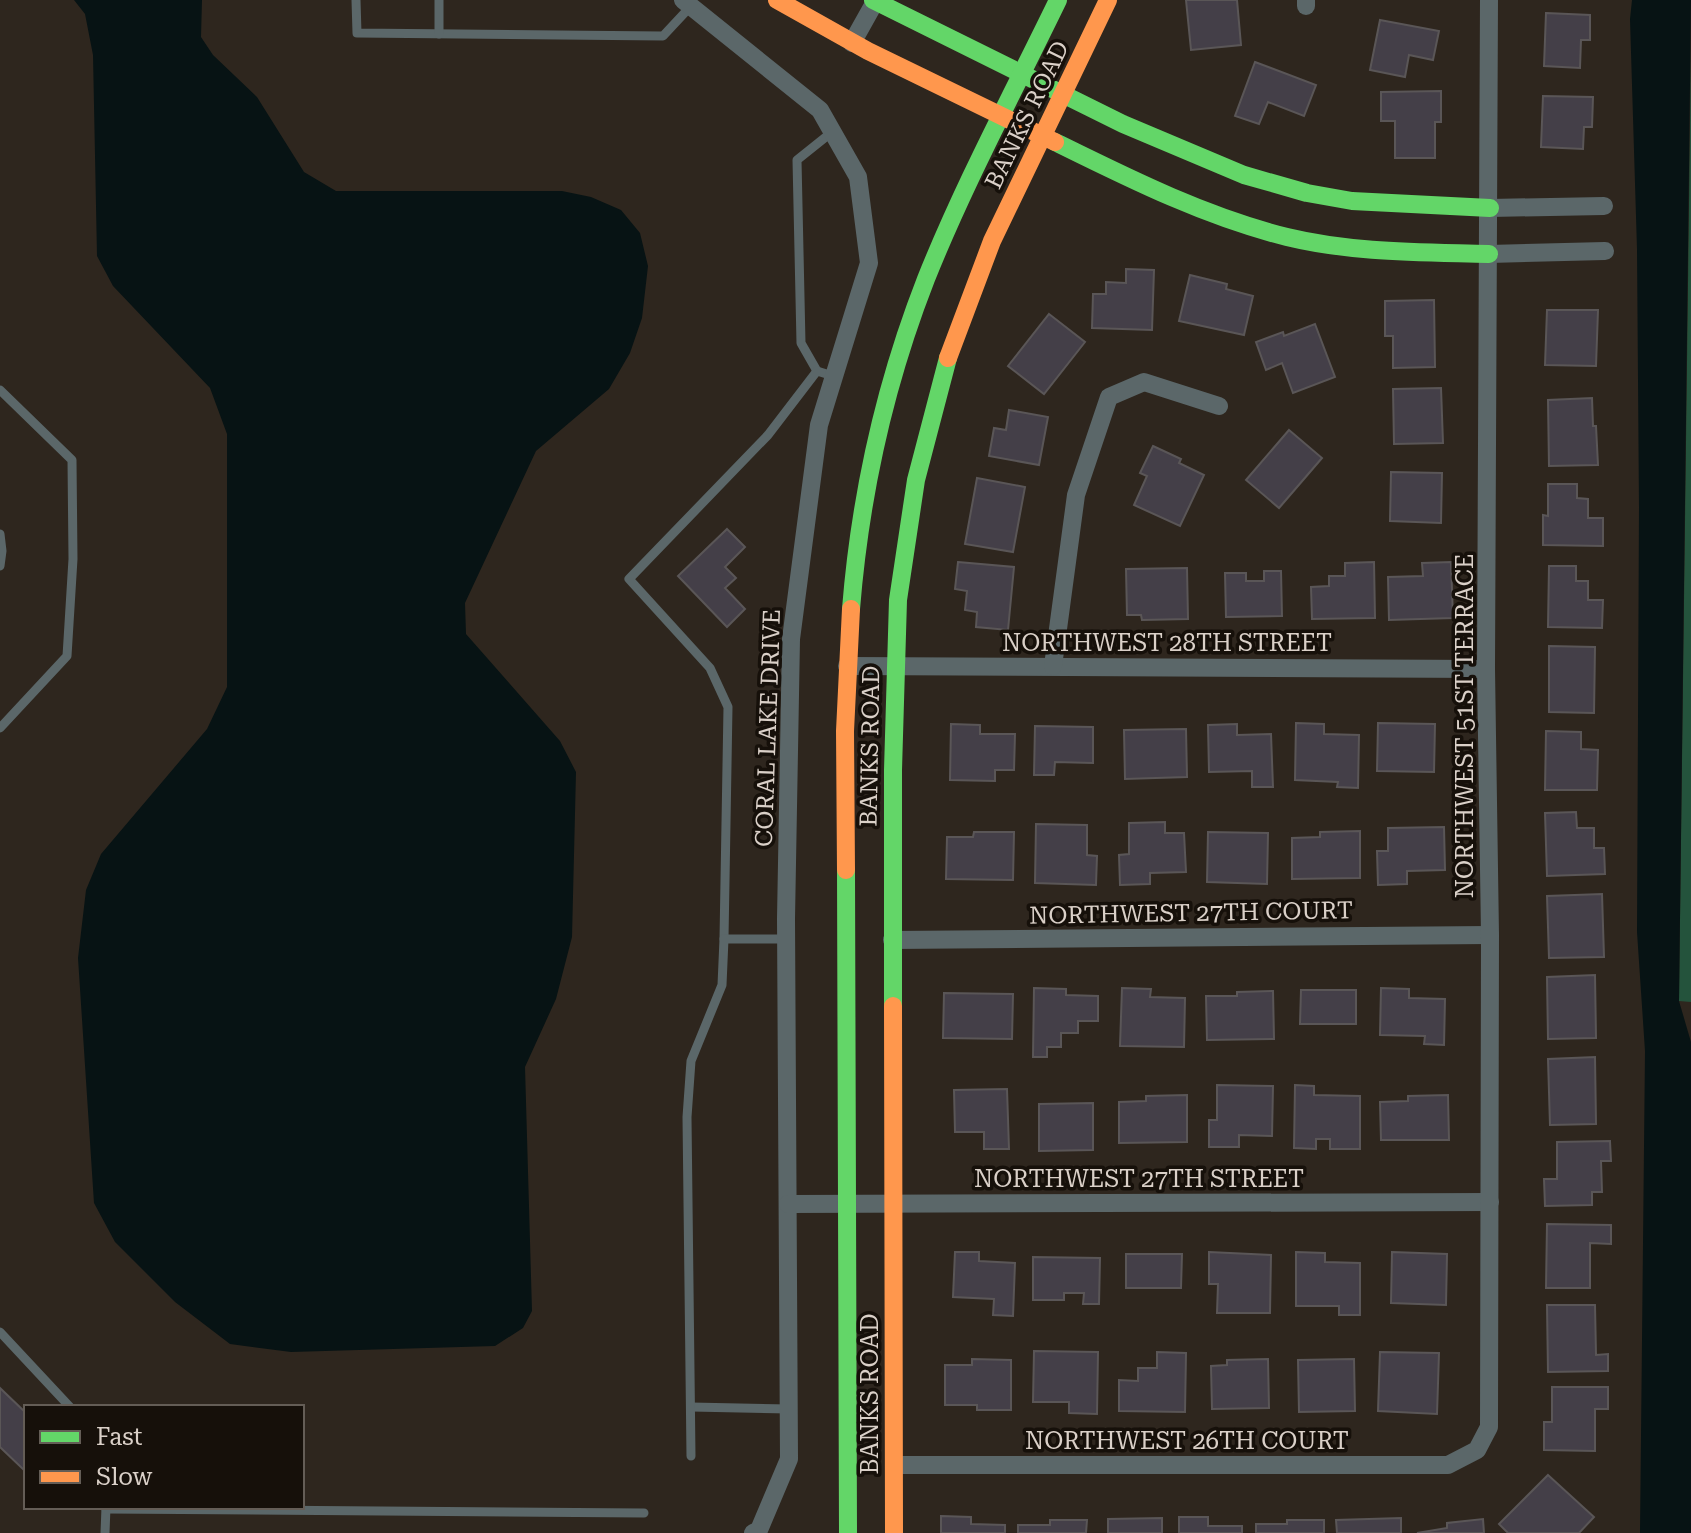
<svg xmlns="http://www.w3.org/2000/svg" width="1691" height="1533" viewBox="0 0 1691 1533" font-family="'Roboto Serif',serif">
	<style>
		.green { fill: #24533c }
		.water { fill: #071314 }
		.building { fill: #443f48; stroke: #5a5657; stroke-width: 2 }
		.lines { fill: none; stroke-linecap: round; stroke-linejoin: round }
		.lane { stroke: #5b6769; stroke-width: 9 }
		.street { stroke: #5b6769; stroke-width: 18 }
		.fast { stroke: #63d668; stroke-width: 18 }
		.slow { stroke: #ff974d; stroke-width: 18 }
		.labels { text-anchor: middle; stroke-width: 7; stroke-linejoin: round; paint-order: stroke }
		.street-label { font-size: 24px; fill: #dad0c8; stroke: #16100a }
	</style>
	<rect width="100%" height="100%" fill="#2e261e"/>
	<!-- green -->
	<polygon class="green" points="1691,45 1691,1002 1679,1001"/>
	<!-- water -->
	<g class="water">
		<polygon points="74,0 202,0 201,37 213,55 257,97 304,172 336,191 562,191 591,197 621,210 640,233 648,266 642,318 630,353 609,389 536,451 465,603 466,634 560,741 576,772 572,937 556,999 525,1067 532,1311 523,1328 495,1346 291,1352 230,1344 175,1302 115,1242 94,1203 78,958 86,890 101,854 207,729 227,687 227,434 210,388 113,286 97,256 93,55 85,14"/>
		<polygon points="1632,0 1691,0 1679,1001 1691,1042 1691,1533 1640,1533 1645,1051 1637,932 1639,507 1637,249 1630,19"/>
	</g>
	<!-- building -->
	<g class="building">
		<polygon points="1186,0 1237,0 1241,45 1191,50"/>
		<polygon points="1546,13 1590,15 1590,40 1581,40 1580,68 1544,66"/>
		<polygon points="1380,20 1439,31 1433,60 1409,55 1405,77 1370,70"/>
		<polygon points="1255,62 1316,85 1304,116 1268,102 1259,124 1235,116"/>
		<polygon points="1441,91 1441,122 1435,122 1435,158 1395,158 1395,121 1381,121 1381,92"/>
		<polygon points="1543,96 1593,97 1592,127 1584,127 1583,149 1541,147"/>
		<polygon points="1126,269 1154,270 1152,330 1092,328 1093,294 1106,294 1106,282 1126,283"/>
		<polygon points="1190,275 1227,284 1226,289 1253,296 1244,335 1179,321"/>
		<polygon points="1434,300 1435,367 1393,368 1393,336 1385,336 1385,301"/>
		<polygon points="1547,310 1598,310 1596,366 1545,365"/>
		<polygon points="1049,314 1085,342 1044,394 1008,366"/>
		<polygon points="1315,324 1335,377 1293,393 1282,363 1266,370 1256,342 1283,332 1284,336"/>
		<polygon points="1441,388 1443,443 1394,444 1393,389"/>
		<polygon points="1592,398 1593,426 1596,426 1598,465 1549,466 1548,400"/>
		<polygon points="1009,410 1048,417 1039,465 989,456 994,428 1006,430"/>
		<polygon points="1289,430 1322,458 1279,508 1246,480"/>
		<polygon points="1153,446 1181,459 1179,463 1204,475 1180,526 1134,505 1147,476 1140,473"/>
		<polygon points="1391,472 1442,473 1441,523 1390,521"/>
		<polygon points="977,478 1025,487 1013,552 965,544"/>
		<polygon points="1548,484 1577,484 1577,498 1588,499 1588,518 1603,518 1603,546 1543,545 1543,515 1548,516"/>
		<polygon points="727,529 745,547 725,567 736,578 725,588 745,609 727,627 678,576"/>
		<polygon points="958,562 1014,567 1008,630 976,627 977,612 965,610 967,591 955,589"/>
		<polygon points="1374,562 1375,618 1312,619 1311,587 1329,586 1329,576 1345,576 1345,563"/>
		<polygon points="1451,562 1453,618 1389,620 1388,577 1423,576 1422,563"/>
		<polygon points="1549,566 1576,566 1576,581 1588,581 1588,600 1603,600 1602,628 1548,627"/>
		<polygon points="1187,568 1188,619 1142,620 1141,615 1127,615 1126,569"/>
		<polygon points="1264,571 1281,571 1282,616 1226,617 1225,573 1246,573 1246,581 1264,581"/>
		<polygon points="1549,646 1595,647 1594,713 1549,712"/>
		<polygon points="1296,723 1324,724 1324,734 1359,735 1358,788 1337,787 1338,782 1295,780"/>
		<polygon points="1378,723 1435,724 1434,772 1377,771"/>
		<polygon points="951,724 980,725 980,734 1015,734 1014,770 995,770 995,781 950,780"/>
		<polygon points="1237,724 1237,735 1271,734 1273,787 1252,787 1252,771 1209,772 1208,725"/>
		<polygon points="1035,726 1093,727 1093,763 1055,762 1054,775 1034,775"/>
		<polygon points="1186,729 1187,777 1125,779 1124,730"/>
		<polygon points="1546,731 1581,732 1581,749 1598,750 1597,790 1545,790"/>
		<polygon points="1576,812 1577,828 1594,828 1594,848 1604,848 1605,874 1547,876 1545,813"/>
		<polygon points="1165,822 1165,833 1184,833 1186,872 1150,873 1150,884 1120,885 1119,855 1129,854 1129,823"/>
		<polygon points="1036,824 1087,825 1087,855 1097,856 1096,885 1035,883"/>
		<polygon points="1444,827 1445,870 1407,871 1407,884 1378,885 1377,851 1388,851 1388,828"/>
		<polygon points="1360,831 1360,878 1292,879 1292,838 1320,837 1320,832"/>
		<polygon points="974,832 1014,832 1013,880 946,879 947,837 973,837"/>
		<polygon points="1208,832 1268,833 1267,884 1207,882"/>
		<polygon points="1602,894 1604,957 1549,958 1547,896"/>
		<polygon points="1595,975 1596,1038 1548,1039 1547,977"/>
		<polygon points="1034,988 1066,989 1066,995 1098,996 1098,1021 1078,1021 1078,1033 1061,1033 1061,1047 1047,1047 1047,1057 1033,1057"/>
		<polygon points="1122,988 1151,989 1150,997 1185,998 1184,1047 1120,1046"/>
		<polygon points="1381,988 1409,989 1409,998 1445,999 1444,1045 1424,1044 1425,1036 1380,1035"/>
		<polygon points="1301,990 1356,990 1356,1024 1300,1024"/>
		<polygon points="1273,991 1274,1039 1207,1040 1206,996 1237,996 1237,992"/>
		<polygon points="944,993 1013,994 1012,1039 943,1038"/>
		<polygon points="1595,1057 1596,1124 1550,1125 1548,1059"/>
		<polygon points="1217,1085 1273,1086 1272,1136 1239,1135 1239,1147 1209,1147 1209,1120 1217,1120"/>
		<polygon points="1295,1085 1314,1086 1314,1095 1360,1096 1360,1149 1330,1149 1330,1139 1316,1139 1316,1149 1294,1148"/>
		<polygon points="1007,1089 1009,1149 984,1149 984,1132 955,1132 954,1090"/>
		<polygon points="1187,1095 1187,1142 1119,1143 1119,1102 1146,1101 1146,1096"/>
		<polygon points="1448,1095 1449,1140 1381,1140 1380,1102 1408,1101 1408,1096"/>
		<polygon points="1093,1103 1093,1150 1039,1151 1039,1104"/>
		<polygon points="1610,1141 1611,1161 1601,1161 1602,1192 1592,1192 1592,1205 1545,1206 1544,1179 1557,1179 1557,1142"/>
		<polygon points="1547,1224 1611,1225 1611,1244 1590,1243 1590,1288 1546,1288"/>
		<polygon points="955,1252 979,1252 979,1261 1015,1263 1013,1316 993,1315 994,1299 953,1297"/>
		<polygon points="1209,1252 1271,1255 1270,1313 1217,1313 1218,1284 1209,1284"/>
		<polygon points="1296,1252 1325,1253 1325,1262 1360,1263 1360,1315 1339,1315 1339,1306 1296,1306"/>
		<polygon points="1392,1252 1447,1254 1446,1305 1391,1303"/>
		<polygon points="1126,1254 1182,1254 1181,1288 1126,1288"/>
		<polygon points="1033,1257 1100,1258 1099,1304 1083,1304 1084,1293 1064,1293 1064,1300 1033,1300"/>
		<polygon points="1547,1305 1595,1305 1596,1355 1608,1354 1608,1371 1548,1372"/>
		<polygon points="1034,1351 1098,1352 1097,1414 1069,1413 1069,1402 1033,1402"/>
		<polygon points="1157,1352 1186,1353 1185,1412 1119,1411 1119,1380 1138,1381 1138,1368 1157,1368"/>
		<polygon points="1380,1352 1439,1353 1437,1414 1378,1411"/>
		<polygon points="972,1359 1011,1360 1011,1410 977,1410 977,1405 945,1405 945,1365 972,1365"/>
		<polygon points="1268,1359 1269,1408 1212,1409 1211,1366 1227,1365 1227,1360"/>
		<polygon points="1354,1359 1355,1411 1299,1412 1298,1360"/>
		<polygon points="1552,1387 1608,1387 1608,1409 1595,1409 1595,1451 1544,1450 1544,1422 1552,1422"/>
		<polygon points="0,1388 26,1413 26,1472 0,1447"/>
		<polygon points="1548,1475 1594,1517 1579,1533 1508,1533 1499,1524"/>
		<polygon points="941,1516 971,1517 971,1524 1005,1525 1005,1533 941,1533"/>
		<polygon points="1179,1517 1208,1517 1208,1526 1242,1526 1242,1533 1179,1533"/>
		<polygon points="1162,1518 1162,1533 1108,1533 1108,1519"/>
		<polygon points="1401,1518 1401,1533 1337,1533 1336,1520"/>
		<polygon points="1483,1519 1484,1533 1417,1533 1447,1528 1447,1523"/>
		<polygon points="1050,1520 1087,1520 1086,1533 1018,1533 1018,1525 1050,1525"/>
		<polygon points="1287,1520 1324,1520 1324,1533 1256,1533 1256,1524 1287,1524"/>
	</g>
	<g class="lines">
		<!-- lane -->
		<g class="lane">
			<polyline points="356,0 357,33 663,36 691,6"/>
			<polyline points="439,0 439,34"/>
			<polyline points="817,371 801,343 797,160 832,132"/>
			<polyline points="0,390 72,460 73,559 67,656 0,728"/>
			<polyline points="0,534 2,551 0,566"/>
			<polyline points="724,939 728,707 710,668 629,579 768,435 817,371 833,376"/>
			<polyline points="0,1332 70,1407"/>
			<polyline points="691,1407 789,1409"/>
			<polyline points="691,1456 687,1117 691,1061 722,985 724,939 786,939"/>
			<polyline points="106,1509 644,1513"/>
			<polyline points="105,1533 106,1507"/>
		</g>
		<!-- street -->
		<g class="street">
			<polyline points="683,0 820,110 858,177 869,263 819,425 791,639 786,919 789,1459 759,1530 753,1533"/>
			<polyline points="1306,6 1306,0"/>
			<polyline points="852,43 876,0"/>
			<polyline points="1490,208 1604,206"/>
			<polyline points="1489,254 1605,251"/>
			<polyline points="847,666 1486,669"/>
			<polyline points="1053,666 1076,495 1109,397 1144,382 1219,406"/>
			<polyline points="892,940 1490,935"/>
			<polyline points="788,1204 1490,1202"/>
			<polyline points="894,1465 1448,1465 1477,1450 1489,1427 1490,935 1486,669 1489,0"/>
		</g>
		<!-- fast -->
		<g class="fast">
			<polyline points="873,0 1123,124 1244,175 1307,193 1352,201 1490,208"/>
			<path d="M 1055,142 C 1130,179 1206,217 1287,237 C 1353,253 1422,252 1489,254"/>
			<path d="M 851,609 C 860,497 885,384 926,279 C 964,184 1013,93 1058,0"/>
			<polyline points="846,870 848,1533"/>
			<polyline points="893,1006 893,770 898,600 916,480 948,358"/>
		</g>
		<!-- slow -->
		<g class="slow">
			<polyline points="777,0 868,51 1055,142"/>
			<polyline points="948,358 992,241 1108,0"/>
			<polyline points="846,870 845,731 851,609"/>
			<polyline points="893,1006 894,1533"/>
		</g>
	</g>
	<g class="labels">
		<!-- street labels -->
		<g class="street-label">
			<text transform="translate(1027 115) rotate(-64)" y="8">BANKS ROAD</text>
			<text x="1167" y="651">NORTHWEST 28TH STREET</text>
			<text transform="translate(1465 726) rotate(-90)" y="8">NORTHWEST 51ST TERRACE</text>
			<text transform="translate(768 728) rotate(-88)" y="8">CORAL LAKE DRIVE</text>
			<text transform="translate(870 746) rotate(-89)" y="8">BANKS ROAD</text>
			<text transform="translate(1191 913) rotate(-1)" y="8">NORTHWEST 27TH COURT</text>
			<text x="1139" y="1187">NORTHWEST 27TH STREET</text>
			<text transform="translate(870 1394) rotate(-90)" y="8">BANKS ROAD</text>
			<text x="1187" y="1449">NORTHWEST 26TH COURT</text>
		</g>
	</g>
	<!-- legend -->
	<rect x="24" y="1405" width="280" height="104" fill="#16100a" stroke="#645d56" stroke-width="2"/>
	<rect x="40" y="1431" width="40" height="12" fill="#63d668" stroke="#645d56" stroke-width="2"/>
	<text x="96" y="1445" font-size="24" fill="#dad0c8">Fast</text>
	<rect x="40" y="1471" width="40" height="12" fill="#ff974d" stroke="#645d56" stroke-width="2"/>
	<text x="96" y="1485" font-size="24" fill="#dad0c8">Slow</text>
</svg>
